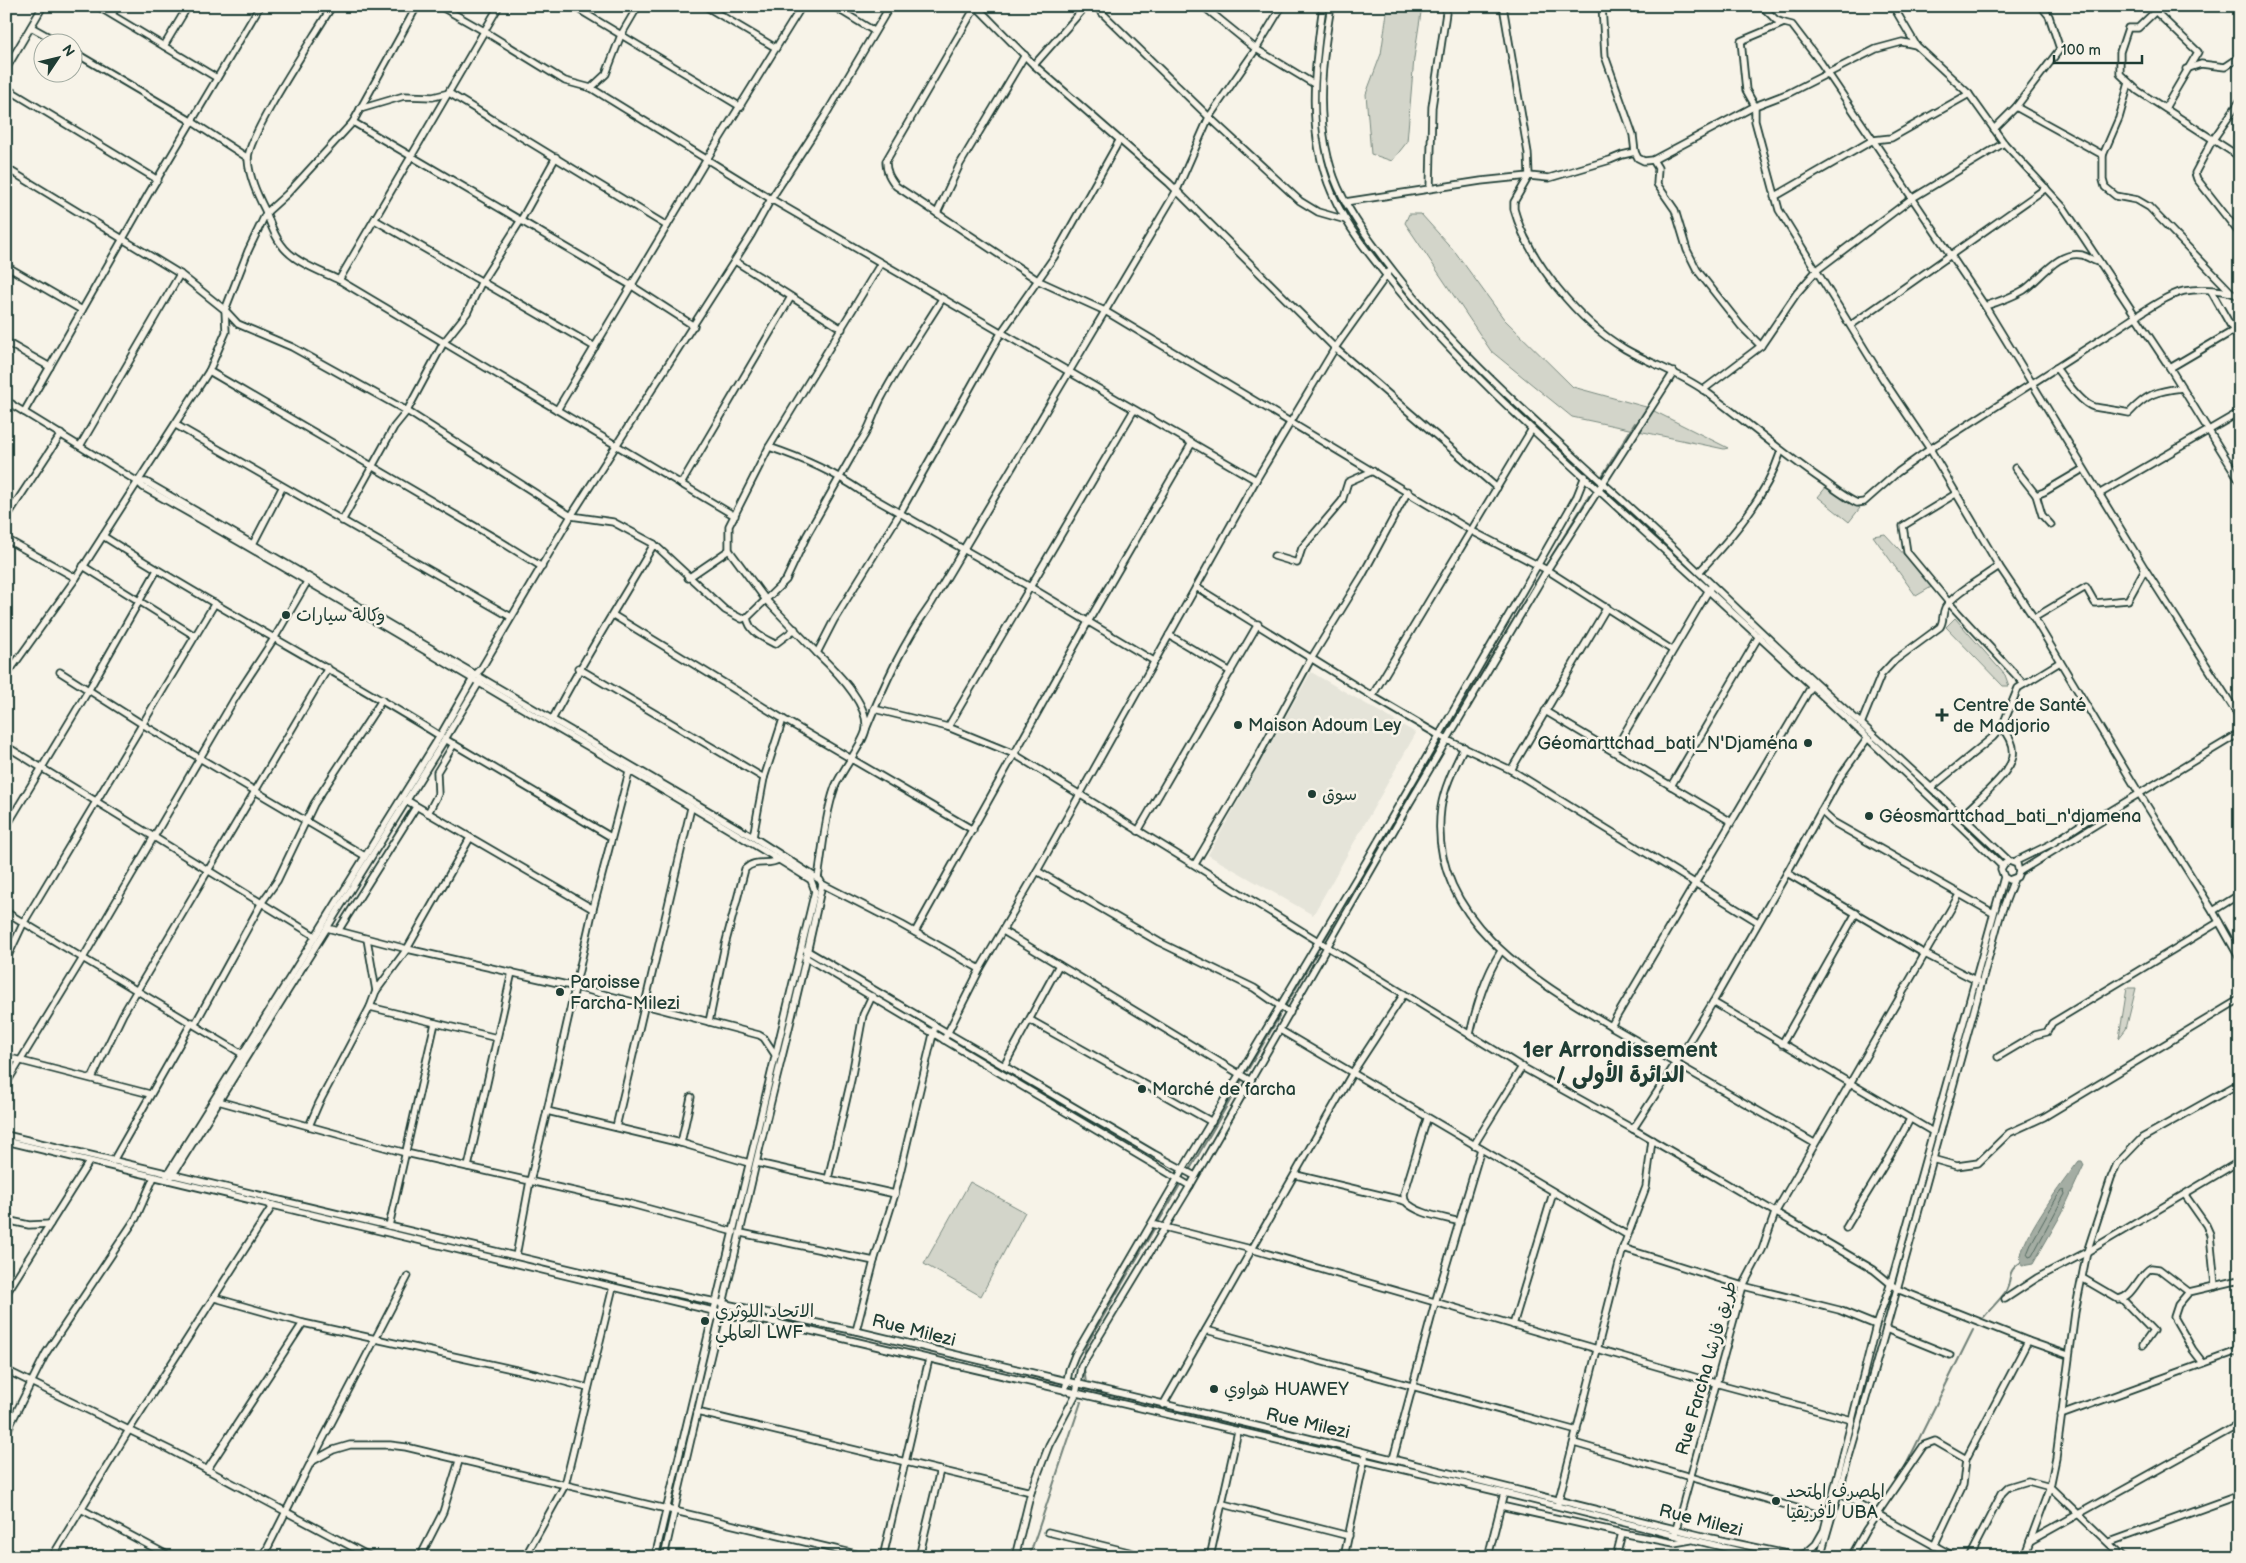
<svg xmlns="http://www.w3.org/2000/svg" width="2246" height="1563" viewBox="0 0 2246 1563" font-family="'Balsamiq Sans','Playpen Sans Arabic',sans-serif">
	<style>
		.built { fill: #e5e4d9 }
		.green { fill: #d3d5ca; stroke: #79897f }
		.water { fill: #a4ada3; stroke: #6f8077 }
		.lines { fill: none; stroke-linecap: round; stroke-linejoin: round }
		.shore { stroke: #546a60; stroke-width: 1 }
		.stream { stroke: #6f8077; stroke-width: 2 }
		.minor-casing { stroke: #1f3d34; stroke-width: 9 }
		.minor { stroke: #f7f3e8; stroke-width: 5.5 }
		.poi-dot { fill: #1f3d34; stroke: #f7f3e8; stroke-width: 2 }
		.labels { text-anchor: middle; stroke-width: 5; stroke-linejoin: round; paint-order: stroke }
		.poi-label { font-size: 18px; fill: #1f3d34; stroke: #f7f3e8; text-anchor: start }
		.street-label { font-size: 18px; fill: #1f3d34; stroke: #f7f3e8 }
		.district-label { font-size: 22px; font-weight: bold; fill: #1f3d34; stroke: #f7f3e8 }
	</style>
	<rect width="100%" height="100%" fill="#f7f3e8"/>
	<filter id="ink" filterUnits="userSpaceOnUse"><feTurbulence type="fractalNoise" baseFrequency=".02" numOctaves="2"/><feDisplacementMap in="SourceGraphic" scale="10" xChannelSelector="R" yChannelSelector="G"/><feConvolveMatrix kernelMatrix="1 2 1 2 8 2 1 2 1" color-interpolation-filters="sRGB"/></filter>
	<g filter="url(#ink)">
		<!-- built -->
		<polygon class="built" points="1311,672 1416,733 1313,915 1208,855"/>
		<!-- green -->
		<g class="green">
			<polygon points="1388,6 1422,6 1414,58 1407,142 1392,161 1371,154 1366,94 1381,54"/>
			<polygon points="1409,214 1421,214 1456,253 1504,319 1573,387 1646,407 1728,448 1724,449 1572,417 1491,351 1405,223"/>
			<polygon points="1827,486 1860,508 1849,522 1818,497"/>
			<polygon points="1885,534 1933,586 1916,596 1873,536"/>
			<polygon points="1955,618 2005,675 2009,686 2003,686 1946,627"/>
			<polygon points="2127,988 2136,988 2126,1029 2119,1038"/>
			<polygon points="970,1182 1025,1212 981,1296 924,1264"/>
		</g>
		<!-- water -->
		<path class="water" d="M 2079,1161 L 2082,1161 L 2084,1165 L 2062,1213 L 2033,1264 L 2022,1266 C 2010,1250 2068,1175 2079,1161 Z"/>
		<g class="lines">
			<!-- shore -->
			<polygon class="shore" points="2064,1191 2065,1194 2032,1256 2029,1257 2027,1254 2032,1242 2057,1197 2061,1191"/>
			<!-- stream -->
			<g class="stream">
				<polyline points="1602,476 1635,423"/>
				<polyline points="1546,565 1589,496"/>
				<polyline points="1448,729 1541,574"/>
				<polyline points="1325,939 1441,741"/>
				<polyline points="1285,1007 1317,952"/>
				<polyline points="1247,1071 1279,1017"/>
				<polyline points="1190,1169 1242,1080"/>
				<polyline points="1159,1221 1180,1185"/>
				<path d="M 1984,1317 C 1991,1308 2000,1300 2006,1291 C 2013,1279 2005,1273 2020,1263"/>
				<polyline points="1082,1360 1086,1346 1154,1229"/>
				<polyline points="1084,1369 1086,1383"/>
				<polyline points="1905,1467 1973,1330"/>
				<polyline points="1029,1557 1081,1402"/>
			</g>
			<defs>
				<g id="minor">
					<polyline points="97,6 217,78"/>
					<path d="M 332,6 C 316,34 248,134 248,159 C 249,177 257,194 265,210 C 270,221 273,234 281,244 C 293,262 320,271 339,280 L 735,516"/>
					<polyline points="440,6 484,31 565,81 591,88 771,199 1256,480"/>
					<polyline points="573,6 741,107"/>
					<polyline points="705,6 776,48"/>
					<polyline points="833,6 874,31"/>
					<path d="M 976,6 L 886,161 C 886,172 890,178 896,186 L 1039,281 L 1105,311 L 1470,530 L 1547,570 L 1672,650"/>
					<polyline points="976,6 1034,65 1169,183 1335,348 1497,488"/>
					<polyline points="1095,6 1209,117 1300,201 1318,212 1346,220"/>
					<polyline points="1203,6 1256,49 1314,84"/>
					<path d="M 1323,6 C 1314,69 1306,133 1332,193 C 1347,228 1372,258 1396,287 C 1469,376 1557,452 1641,529 C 1763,640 1884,752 2002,866"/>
					<path d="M 1331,6 C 1321,65 1313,130 1338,187 C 1352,218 1373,245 1394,272 C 1456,352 1529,415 1603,483 C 1676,548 1744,617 1816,683 C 1881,742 1946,800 2009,861"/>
					<path d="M 1503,6 L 1528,153 L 1529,176 L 1514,202 L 1514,209 C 1528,260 1579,322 1625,349 C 1651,364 1680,373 1705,391 C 1743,419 1780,451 1819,478 C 1831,486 1844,497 1857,503 L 1864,502 L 1898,472 L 1930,449 C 1991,410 2051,371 2112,332 C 2130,321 2165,295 2184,291 C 2199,288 2228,289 2240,297"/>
					<polyline points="1602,6 1605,56 1633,135 1635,152"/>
					<polyline points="1762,6 1776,20 1784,23 1741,41 1746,90 1755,106 1755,121 1779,210 1883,379 1930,449 1999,566 2034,618 2139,793 2213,911 2240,959"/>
					<polyline points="1893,6 1916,45 1969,94 2004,143 2064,208 2170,368 2240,481"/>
					<polyline points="2161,6 2138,28 2128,28 2120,52 2120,74 2138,91 2240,157"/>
					<polyline points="2155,11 2198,52 2165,108"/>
					<polyline points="112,14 117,6"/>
					<polyline points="1784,23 1792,25 1821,63 1985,306 2145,569 2240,718"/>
					<polyline points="31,27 58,42"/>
					<polyline points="164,46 188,6"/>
					<polyline points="72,51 191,121 248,158"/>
					<polyline points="1034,65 1086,6"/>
					<polyline points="6,69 43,6"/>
					<polyline points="2186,69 2201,64 2225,67 2240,57"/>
					<polyline points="2129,83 2119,118 2103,155 2103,180 2105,187 2116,196 2137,200 2149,207 2231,292"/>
					<polyline points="6,88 158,180"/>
					<polyline points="591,88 606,74 621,35 638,6"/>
					<polyline points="2240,101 2212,141 2195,173 2197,179 2240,234"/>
					<polyline points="2016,107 2103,155"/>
					<polyline points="360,109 404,96 433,97 449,93 667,226"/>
					<polyline points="353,122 632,286 694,326"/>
					<polyline points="1994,129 2016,107 2060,49 2049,16 2041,6"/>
					<polyline points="1653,160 1658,168 1657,184 1675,210 1687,250 1697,270 1741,326 1761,346"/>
					<path d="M 6,168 L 180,274 L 225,310 L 238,324 L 292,347 L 407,411 L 571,516 L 613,522 L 654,544 L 725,610 L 742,619 L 749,616 L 786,580 L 807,535 L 858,445 C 870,431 873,413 882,397 C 900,363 922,331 942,299"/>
					<polyline points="1430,188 1432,107 1447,6"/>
					<polyline points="1774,197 1873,140 1891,138 1969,94"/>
					<polyline points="1345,202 1481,181 1529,176 1549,178 1610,160 1622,155 1635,152 1638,158 1644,161 1653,160 1755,106 1789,93 1876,49 1902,42 1916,45"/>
					<polyline points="937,213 960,164 1025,55"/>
					<polyline points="375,220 595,347"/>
					<polyline points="735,261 842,329"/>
					<polyline points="6,266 82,310"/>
					<polyline points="339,280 499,6"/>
					<polyline points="2211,291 2240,342"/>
					<path d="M 1985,306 C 1998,302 2012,297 2024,290 C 2040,279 2059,250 2082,255 C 2088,257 2094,261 2100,263"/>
					<polyline points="1851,325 2046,188"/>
					<polyline points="6,342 50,367"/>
					<path d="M 2056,368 C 2064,378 2081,404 2094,407 C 2106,409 2117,410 2129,413 C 2147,394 2156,391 2182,388"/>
					<polyline points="2170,368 2233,331"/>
					<polyline points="209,371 500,541 542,567"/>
					<polyline points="1703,390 1761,346 1797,293 1817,270 1911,199 2004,143"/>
					<path d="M 6,401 L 138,482 L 143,487 C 270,558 395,633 520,707 C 617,764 716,819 811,880 L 815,891 L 716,1302 L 667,1292 L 6,1135"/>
					<polyline points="6,410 12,404"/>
					<polyline points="557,410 707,159 802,6"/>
					<polyline points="24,412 149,193 260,6"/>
					<polyline points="176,425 511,617"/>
					<polyline points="80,446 180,274"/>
					<path d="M 769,447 C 802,458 832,471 861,491 L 1030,587 L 1154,661"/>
					<polyline points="2015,468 2036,495 2044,492 2083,469"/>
					<path d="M 138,482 L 146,482 L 196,511 L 753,837 L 820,880 L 822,884 C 803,978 778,1070 756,1163 C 726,1295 693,1425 664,1557"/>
					<polyline points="681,484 791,297"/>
					<polyline points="1957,493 1903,526 1907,552 1950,604 2024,684"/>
					<polyline points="2099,494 2240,412"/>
					<polyline points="2036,495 2042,515 2051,525"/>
					<polyline points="6,518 61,434"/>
					<polyline points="342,521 394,427 407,411 444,342 467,313 481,283 521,220 556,157"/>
					<path d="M 103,536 C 213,606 329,667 440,736"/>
					<polyline points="6,539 76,578"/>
					<polyline points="253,544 282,488"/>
					<polyline points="729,550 766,600 817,653"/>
					<polyline points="1274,556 1297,563 1302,548 1342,501 1348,482 1373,471"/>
					<polyline points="83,566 195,636"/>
					<path d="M 1699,572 C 1732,537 1766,497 1781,451"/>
					<polyline points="688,578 729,550 729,526 769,447 881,263"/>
					<polyline points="1196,587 1372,696 1532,429"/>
					<polyline points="613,615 783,719 973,830"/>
					<path d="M 747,617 C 749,632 763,638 775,644 L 795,629"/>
					<polyline points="2034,618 2086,587 2095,603 2128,600 2145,569"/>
					<polyline points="1169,635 1231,672"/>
					<polyline points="578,668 764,778"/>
					<polyline points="60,672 142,724 365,856"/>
					<polyline points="6,676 76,578 209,371 226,332 225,310 248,251 266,213 287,194 353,122 417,6"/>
					<polyline points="1811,687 1611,1026 1814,1143"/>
					<polyline points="1372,696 1447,740 1511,770 1758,922"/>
					<polyline points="874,709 948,727 1014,754 1404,994"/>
					<polyline points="1545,711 1730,821"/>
					<path d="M 552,720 C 583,660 620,603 654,544"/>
					<path d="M 1861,724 L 1881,675 L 1894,661 L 1940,627 C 1944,621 1942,614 1945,608 C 1954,593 1984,577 1999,566"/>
					<polyline points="948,727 1134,410"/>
					<path d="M 866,729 C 884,685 903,643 931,604 L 1177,190 L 1209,117 L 1256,49 L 1282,6"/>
					<polyline points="445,739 611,837"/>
					<polyline points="1867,739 1840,777 1787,873 1713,1002 1676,1063 1633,1129 1874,1270 1897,1289 2028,1341 2068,1355"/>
					<polyline points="6,746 315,936"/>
					<path d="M 1464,747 C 1455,766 1444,787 1441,808 C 1427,916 1531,979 1611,1026"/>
					<polyline points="1614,751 1710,588"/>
					<polyline points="1511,770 1607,607"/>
					<polyline points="629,772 593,909 547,1111 681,1143 749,1163"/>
					<polyline points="1671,786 1759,636"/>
					<polyline points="1932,787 1993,737 2002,727 2018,688 2060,662"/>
					<polyline points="406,800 593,909"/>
					<polyline points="1821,811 1833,822 1993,913"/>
					<polyline points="428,813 438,794 437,772 454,744"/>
					<path d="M 1962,816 C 1974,803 2011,773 2013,756 C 2015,745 2009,735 2002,727"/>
					<polyline points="6,827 88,691 157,570"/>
					<polyline points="1138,831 1258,624"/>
					<polyline points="753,837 764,778 783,719"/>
					<polyline points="2014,862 2053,843 2097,814 2107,813 2240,733"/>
					<polyline points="1195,864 1254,764 1311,659 1362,576 1408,491"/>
					<polyline points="1037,871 1159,942 1254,988 1290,1013"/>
					<polyline points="2019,872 2102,821 2107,813"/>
					<polyline points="1787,873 1923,953 1977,981"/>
					<path d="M 818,878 C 823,848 825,815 835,787 C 841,771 864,743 866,729 C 869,703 834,669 817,653 L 834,620 L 900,513 L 1001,333 L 1054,257 L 1119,141"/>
					<polyline points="822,884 902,925 980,969"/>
					<polyline points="2213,911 2240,894"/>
					<polyline points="6,912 244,1055"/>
					<polyline points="327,928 407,949 576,987 759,1035 764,1038 776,1056"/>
					<polyline points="338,931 416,807"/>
					<polyline points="1003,931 1251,1081"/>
					<polyline points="915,932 1088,622 1192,443"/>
					<polyline points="367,939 376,991"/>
					<polyline points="806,950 1154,1154 1195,1176"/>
					<polyline points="805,957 1190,1186"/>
					<polyline points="6,960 24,922 215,603"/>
					<polyline points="1713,1002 1933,1132"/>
					<polyline points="370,1007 497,1038"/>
					<polyline points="1030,1020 1212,1122"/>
					<path d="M 709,1022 L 725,945 L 745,869 C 756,858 768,867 780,859"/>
					<polyline points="195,1024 262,902 277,881 314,804 382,700"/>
					<polyline points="1280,1030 1627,1235"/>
					<path d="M 1470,1034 C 1477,1004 1485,977 1501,951"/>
					<polyline points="944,1040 980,969 1037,871 1256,480 1335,348 1389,272"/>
					<polyline points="1782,1044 1856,913"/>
					<polyline points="6,1057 150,1094"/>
					<polyline points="1998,1057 2035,1035 2047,1032 2052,1023 2219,922"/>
					<polyline points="1004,1066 1059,965"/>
					<polyline points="92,1078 123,1014 328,668"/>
					<polyline points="6,1084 83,958 235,698 275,637 307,582"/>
					<polyline points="218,1101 406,1153 631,1204 734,1232"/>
					<polyline points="309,1126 319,1103 370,1007 376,991 407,949 470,838"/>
					<polyline points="616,1127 691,808"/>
					<polyline points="6,1141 734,1316 777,1323 1504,1493 1763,1557"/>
					<polyline points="681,1143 691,1097"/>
					<polyline points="1474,1145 1522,1067"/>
					<polyline points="1932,1159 1957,1166 1978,1163 2009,1133 2044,1117 2240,999"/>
					<polyline points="113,1161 192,1022"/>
					<polyline points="757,1163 895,1194"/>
					<polyline points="468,1167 512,972"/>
					<polyline points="167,1175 440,736 475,675 481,669 571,516 751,235 771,199 825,116 890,6"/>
					<path d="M 1296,1175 L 1405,1201 C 1417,1214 1442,1217 1460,1222"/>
					<polyline points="172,1176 445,739 480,681"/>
					<polyline points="828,1179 851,1080 863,1015 872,996"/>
					<polyline points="2185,1195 2206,1225 2210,1234 2215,1286"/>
					<polyline points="1405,1201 1404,1194 1427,1119"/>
					<polyline points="6,1220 29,1225 50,1224"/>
					<polyline points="1152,1224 1251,1249 1715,1383 1852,1420"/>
					<polyline points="389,1226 435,1023"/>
					<path d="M 1846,1228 C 1867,1192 1891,1157 1910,1119"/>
					<polyline points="741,1233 874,1261"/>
					<polyline points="1623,1248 1743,1286 1839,1310 1876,1325"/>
					<polyline points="516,1256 530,1181 547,1111"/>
					<path d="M 2082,1278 L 2118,1299 C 2134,1297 2138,1275 2151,1268 L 2159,1269 L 2189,1292 L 2240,1280"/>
					<polyline points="2189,1292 2178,1305 2174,1317 2193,1350 2203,1363"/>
					<polyline points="6,1294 89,1162"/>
					<polyline points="215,1298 303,1323 539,1375 588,1388"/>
					<polyline points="2005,1299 2037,1278 2087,1252 2240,1161"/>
					<polyline points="2122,1299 2153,1331 2143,1345"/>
					<polyline points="1513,1325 1553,1193"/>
					<polyline points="1886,1329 1950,1355"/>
					<polyline points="1206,1330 1577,1431"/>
					<polyline points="856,1331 874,1261 895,1194 934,1030"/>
					<polyline points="6,1370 170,1450 371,1557"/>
					<polyline points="1065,1391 1069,1370 1075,1355 1183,1169 1366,862 1537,566 1577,496 1585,476"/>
					<polyline points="1163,1405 1353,1072 1404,994 1522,1067 1633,1129"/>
					<polyline points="697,1412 1031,1492"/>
					<polyline points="2061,1415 2240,1350"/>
					<polyline points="6,1433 46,1353 136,1218 154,1177"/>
					<polyline points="1574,1443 1827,1517"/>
					<polyline points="1393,1459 1435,1303 1481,1149"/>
					<polyline points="311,1462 408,1276"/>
					<polyline points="207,1470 303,1323"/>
					<polyline points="1839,1493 1955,1557"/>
					<polyline points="1558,1503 1623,1248 1646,1187 1652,1140"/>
					<polyline points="1223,1504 1349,1536"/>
					<polyline points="1501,1506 1622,1533 1674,1543 1691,1540"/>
					<polyline points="81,1509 171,1557"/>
					<polyline points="1048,1532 1149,1557"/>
					<polyline points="1675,1533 1743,1286 1762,1250 1775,1213 1959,895"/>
					<polyline points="2030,1541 2240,1424"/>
					<polyline points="2110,1542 2240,1495"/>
					<polyline points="1934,1546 1963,1485 1966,1459 2028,1341"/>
					<polyline points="1806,1553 1816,1544 1824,1530 1876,1325 1891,1283 2004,877 2001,869 2004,864 2009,861 2017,864 2019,872 2017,877 2009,880 2004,877"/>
					<polyline points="52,1557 129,1430 273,1205"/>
					<polyline points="263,1557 311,1462 333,1450 350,1445 390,1445 406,1447 868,1557"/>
					<polyline points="420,1557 443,1512 459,1461"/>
					<polyline points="525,1557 565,1485 613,1287"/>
					<polyline points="655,1557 716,1302 856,1331 1299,1436 1711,1538 1796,1556"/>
					<polyline points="883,1557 929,1359"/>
					<polyline points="919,1557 940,1470"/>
					<polyline points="1015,1557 1031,1492 1049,1445 1076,1394 1081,1367 1086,1358 1190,1186 1409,804 1547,570 1674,372"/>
					<polyline points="1210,1557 1238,1431"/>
					<polyline points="1344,1557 1365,1457"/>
					<polyline points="1488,1557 1504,1493"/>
					<polyline points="1616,1557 1622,1533"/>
					<polyline points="1795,1557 1806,1553 1817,1557"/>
					<polyline points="1820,1557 1886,1329 2000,916 2014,879"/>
					<polyline points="1851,1557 1866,1530 1924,1445 1935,1441 1966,1459"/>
					<polyline points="1969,1557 2002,1493 2008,1487 2028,1481 2050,1487 2123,1557"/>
					<polyline points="2024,1557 2050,1487 2056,1458 2075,1312 2087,1252 2111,1178 2117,1164 2142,1138 2240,1083"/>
				</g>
			</defs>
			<!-- minor casing -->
			<use href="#minor" class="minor-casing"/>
			<!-- minor -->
			<use href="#minor" class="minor"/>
		</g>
	</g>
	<!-- markers -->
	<g class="poi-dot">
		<circle cx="286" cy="615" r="5"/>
		<path d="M1939.5 707.5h5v5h5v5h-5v5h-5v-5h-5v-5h5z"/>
		<circle cx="1238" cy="725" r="5"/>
		<circle cx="1808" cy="743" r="5"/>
		<circle cx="1312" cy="794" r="5"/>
		<circle cx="1869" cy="816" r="5"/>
		<circle cx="560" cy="992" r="5"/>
		<circle cx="1142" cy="1089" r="5"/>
		<circle cx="705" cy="1321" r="5"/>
		<circle cx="1214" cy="1389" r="5"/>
		<circle cx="1776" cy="1501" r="5"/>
	</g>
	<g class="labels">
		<!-- poi labels -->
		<g class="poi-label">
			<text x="296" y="621">وكالة سيارات</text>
			<text x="1953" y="711">Centre de Santé<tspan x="1953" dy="21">de Madjorio</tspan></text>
			<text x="1248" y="731">Maison Adoum Ley</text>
			<text x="1798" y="749" text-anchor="end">Géomarttchad_bati_N'Djaména</text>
			<text x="1322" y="800">سوق</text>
			<text x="1879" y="822">Géosmarttchad_bati_n'djamena</text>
			<text x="570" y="988">Paroisse<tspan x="570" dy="21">Farcha-Milezi</tspan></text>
			<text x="1152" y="1095">Marché de farcha</text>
			<text x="715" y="1317">الاتحاد اللوثري<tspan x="715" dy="21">العالمي LWF</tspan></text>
			<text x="1224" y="1395">هواوي HUAWEY</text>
			<text x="1786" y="1497">المصرف المتحد<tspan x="1786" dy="21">لأفريقيا UBA</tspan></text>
		</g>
		<!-- street labels -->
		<g class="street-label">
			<text transform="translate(914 1330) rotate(14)" y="6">Rue Milezi</text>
			<text transform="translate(1706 1368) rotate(-74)" y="6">Rue Farcha طريق فارشا</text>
			<text transform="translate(1308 1423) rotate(13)" y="6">Rue Milezi</text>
			<text transform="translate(1701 1520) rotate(14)" y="6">Rue Milezi</text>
		</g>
		<!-- district labels -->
		<g class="district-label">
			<text x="1620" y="1057">1er Arrondissement<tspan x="1620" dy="25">/ الدائرة الأولى</tspan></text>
		</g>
	</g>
	<!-- margin -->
	<rect width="2246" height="1563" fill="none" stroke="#f7f3e8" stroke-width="25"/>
	<rect x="12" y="12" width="2221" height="1538" fill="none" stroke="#1f3d34" stroke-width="2" filter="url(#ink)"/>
	<!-- north arrow -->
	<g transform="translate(58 58) rotate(55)"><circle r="24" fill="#f7f3e8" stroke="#a1aaa0"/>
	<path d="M0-4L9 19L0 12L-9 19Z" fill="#1f3d34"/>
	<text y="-8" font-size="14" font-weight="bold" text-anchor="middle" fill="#1f3d34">N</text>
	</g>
	<!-- scale -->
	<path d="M2054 55v8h88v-8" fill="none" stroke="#1f3d34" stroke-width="2.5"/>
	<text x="2061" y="55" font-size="15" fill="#1f3d34" stroke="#f7f3e8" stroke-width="4" paint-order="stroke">100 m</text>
</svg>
